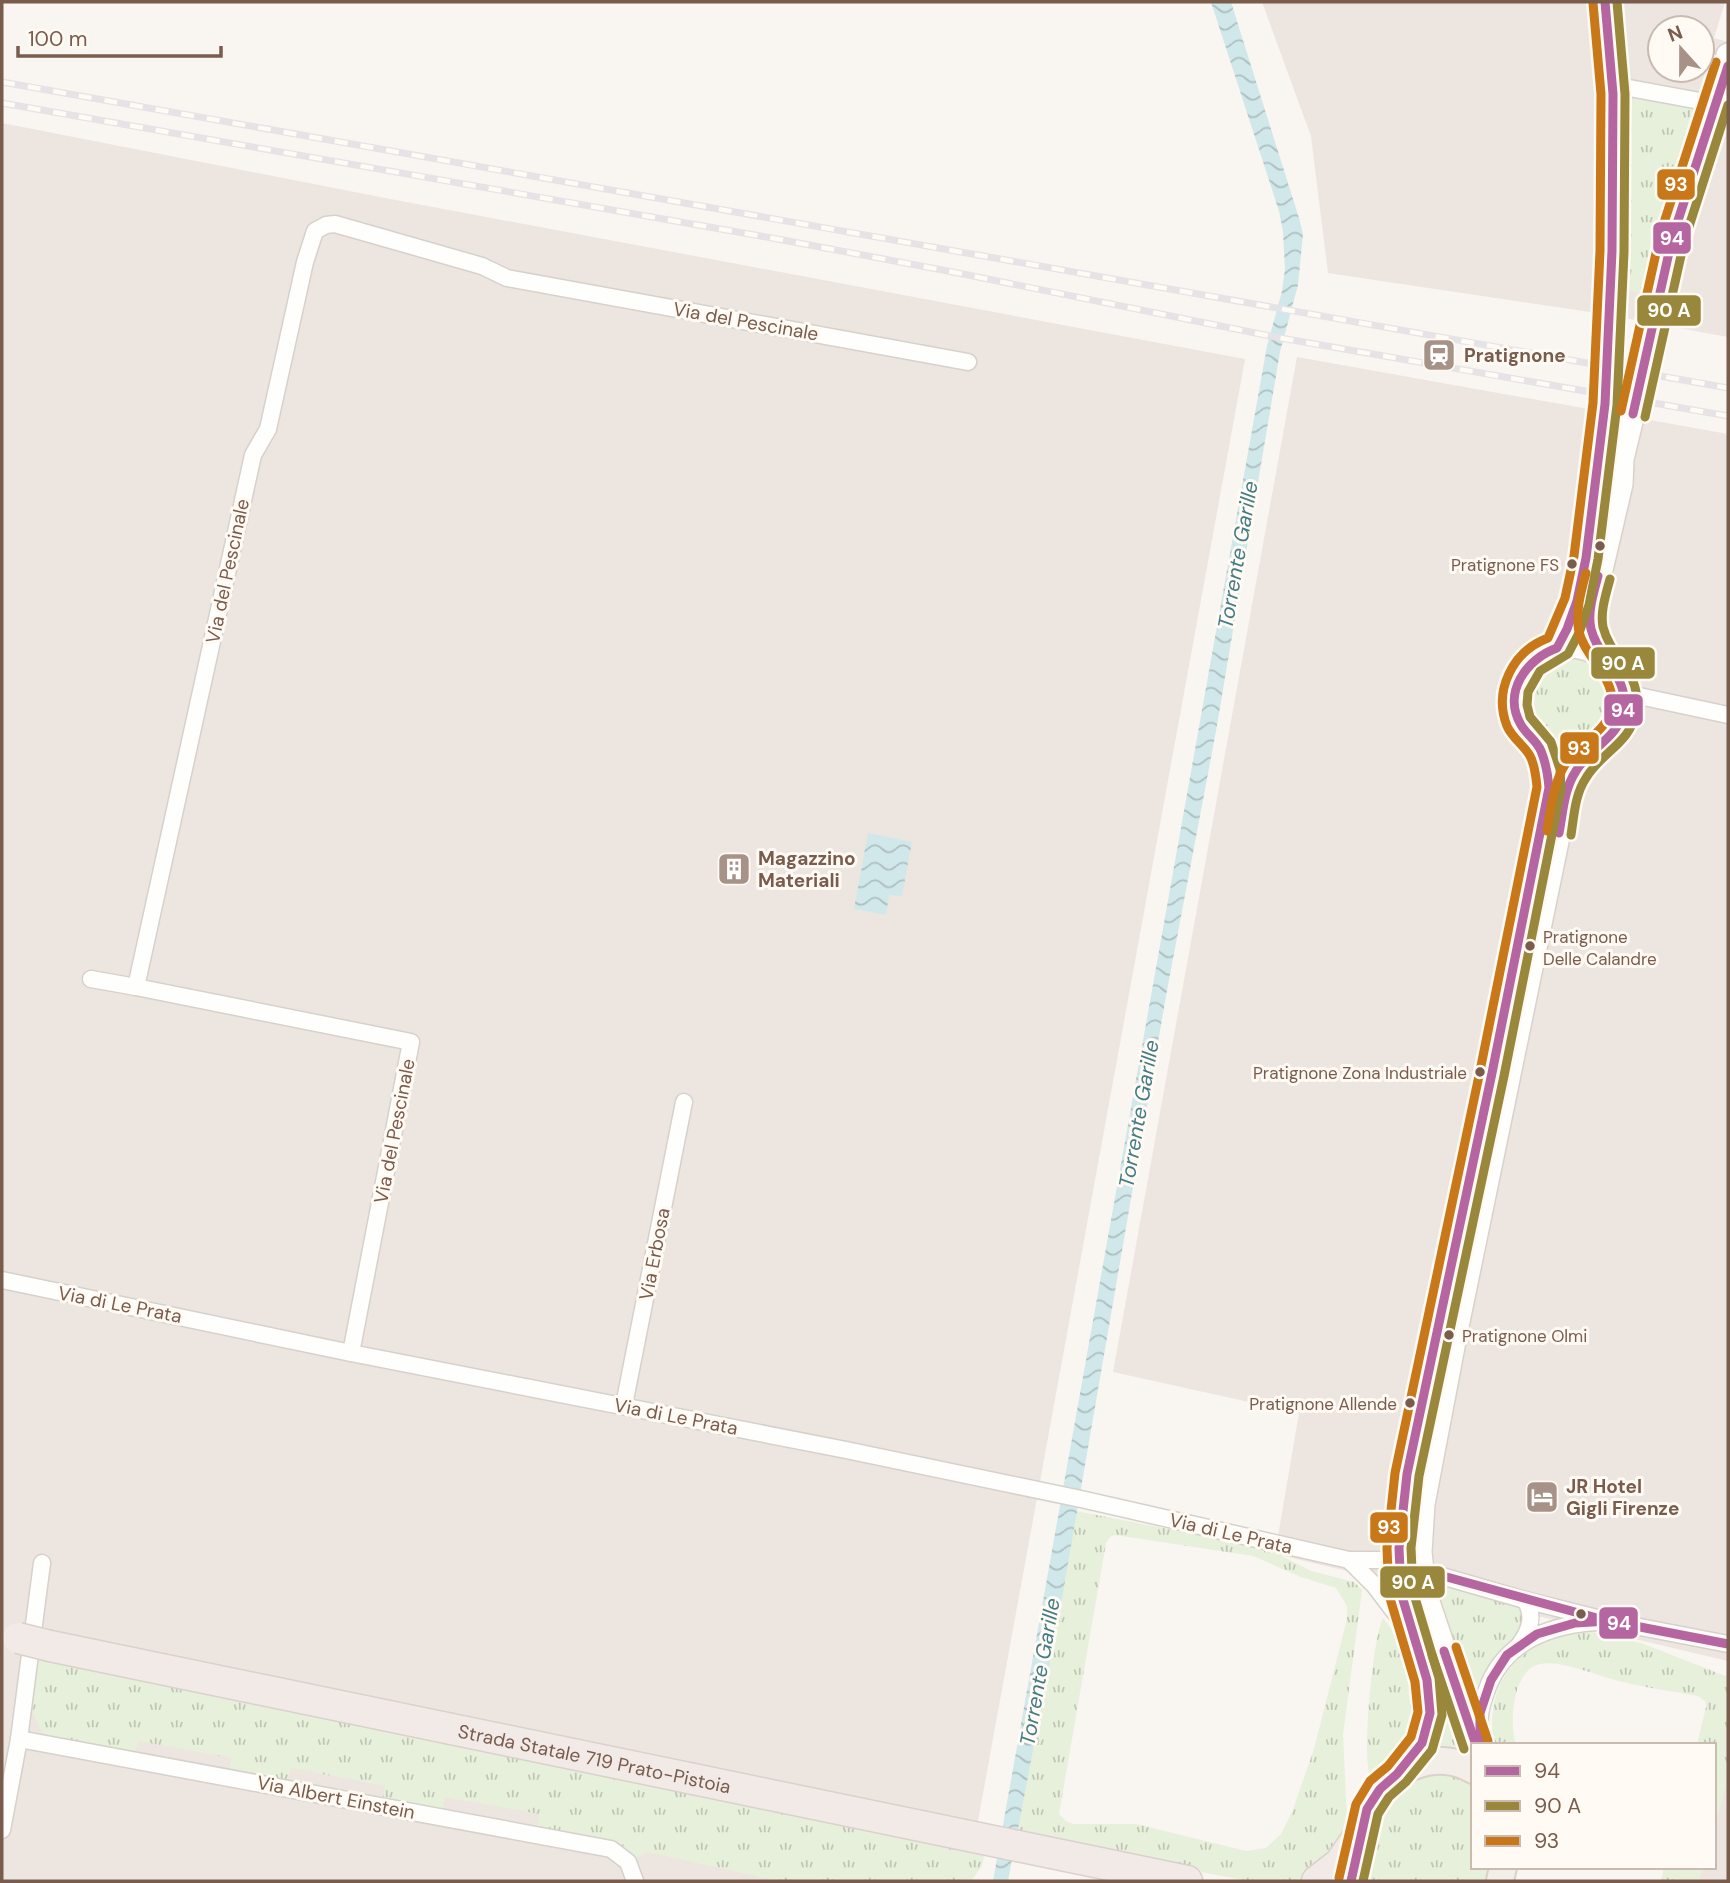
<svg xmlns="http://www.w3.org/2000/svg" width="1730" height="1883" viewBox="0 0 1730 1883" font-family="'DM Sans',sans-serif">
	<style>
		.industrial { fill: #ede5e0; fill-rule: evenodd }
		.grass { fill: url(#grass-tufts); fill-rule: evenodd }
		.water { fill: url(#water-waves) }
		.lines { fill: none; stroke-linecap: round; stroke-linejoin: round }
		.secondary-tunnel { stroke: #d9cfc7; stroke-width: 23; stroke-dasharray: 23 11; stroke-linecap: butt }
		.street-casing { stroke: #d7d1cb; stroke-width: 19 }
		.secondary-casing { stroke: #d9d2cb; stroke-width: 26 }
		.primary-casing { stroke: #dad1cc; stroke-width: 30 }
		.highway-casing { stroke: #dad1cc; stroke-width: 33 }
		.street { stroke: #fefefd; stroke-width: 16 }
		.secondary { stroke: #fefefd; stroke-width: 23 }
		.primary { stroke: #f3eee8; stroke-width: 26 }
		.highway { stroke: #f2eae7; stroke-width: 30 }
		.rail-casing { stroke: #e6e3e7; stroke-width: 7 }
		.rail { stroke: #fffaf3; stroke-width: 4.5; stroke-dasharray: 13; stroke-linecap: butt }
		.highway-bridge-casing { stroke: #dad1cc; stroke-width: 33; stroke-linecap: butt }
		.highway-bridge { stroke: #f2eae7; stroke-width: 30 }
		.bus-1-casing { stroke: #fffaf3; stroke-width: 14 }
		.bus-2-casing { stroke: #fffaf3; stroke-width: 14 }
		.bus-3-casing { stroke: #fffaf3; stroke-width: 14 }
		.bus-1 { stroke: #b566a0; stroke-width: 9 }
		.bus-2 { stroke: #99873c; stroke-width: 9 }
		.bus-3 { stroke: #c87819; stroke-width: 9 }
		.bus-dot { fill: #7a5c4d; stroke: #fffaf3; stroke-width: 2.5 }
		.labels { text-anchor: middle; stroke-width: 6; stroke-linejoin: round; paint-order: stroke }
		.bus-label { font-size: 17px; fill: #7a5c4d; stroke: #fffaf3; text-anchor: end }
		.street-label { font-size: 19px; fill: #7a5c4d; stroke: #fffaf3 }
		.poi-label { font-size: 19px; font-weight: bold; fill: #7a5c4d; stroke: #fffaf3; text-anchor: start }
		.water-label { font-size: 21px; font-style: italic; fill: #437c86; stroke: #fffaf3 }
		.line-badge { stroke: #fffaf3; stroke-width: 2.5 }
		.badge-label { font-size: 19px; text-anchor: middle; font-weight: bold; fill: #fff }
	</style>
	<defs>
		<pattern id="grass-tufts" width="24" height="20" patternUnits="userSpaceOnUse" patternTransform="scale(1.75)"><rect width="24" height="20" fill="#e7f0db"/><path d="M3 7l-1-3M5 7V3M7 7l1-3M15 17l-1-3M17 17v-4M19 17l1-3" fill="none" stroke="#c0c6b4"/></pattern>
		<pattern id="water-waves" width="16" height="10" patternUnits="userSpaceOnUse" patternTransform="scale(1.75)"><rect width="16" height="10" fill="#d0e8ea"/><path d="M0 5q4-4 8 0t8 0" fill="none" stroke="#aebfc0"/></pattern>
	</defs>
	<rect width="100%" height="100%" fill="#f9f5f0"/>
	<!-- industrial -->
	<g class="industrial">
		<path d="M 1262,2 L 1725,2 L 1714,38 L 1728,42 L 1728,337 L 1597,313 L 1328,273 L 1311,136 ZM 1660,28 L 1702,28 L 1702,70 L 1660,70 Z"/>
		<polygon points="2,123 390,199 1245,359 967,1881 2,1881"/>
		<polygon points="1297,357 1728,434 1728,1661 1275,1554 1299,1413 1113,1372"/>
		<polygon points="1728,1760 1728,1881 1697,1881 1701,1867 1714,1867 1714,1815"/>
	</g>
	<!-- grass -->
	<g class="grass">
		<polygon points="1637,97 1698,108 1699,112 1662,226 1645,295 1619,287 1625,105"/>
		<circle cx="1572" cy="700" r="41"/>
		<path d="M 1076,1511 L 1266,1548 L 1311,1571 L 1354,1582 L 1362,1590 L 1343,1735 L 1347,1820 L 1345,1840 L 1309,1877 L 1298,1881 L 1249,1881 L 1016,1837 ZM 1115,1535 L 1253,1556 L 1301,1577 L 1336,1588 L 1347,1606 L 1347,1619 L 1314,1749 L 1292,1812 L 1281,1834 L 1266,1848 L 1246,1851 L 1136,1824 L 1073,1824 L 1066,1821 L 1059,1814 L 1106,1543 L 1110,1537 Z"/>
		<polygon points="1413,1527 1415,1590 1470,1754 1431,1750 1439,1721 1441,1695 1410,1592"/>
		<polygon points="1435,1584 1521,1605 1525,1621 1520,1633 1494,1658 1471,1695"/>
		<path d="M 1383,1618 L 1405,1647 L 1412,1664 L 1422,1697 L 1414,1739 L 1400,1756 L 1385,1765 L 1371,1779 C 1361,1760 1373,1635 1383,1618 Z"/>
		<path d="M 1592,1632 L 1641,1643 L 1728,1677 L 1728,1779 L 1714,1828 L 1714,1745 L 1697,1745 L 1706,1707 L 1706,1702 L 1698,1696 C 1672,1691 1645,1688 1619,1681 C 1597,1676 1562,1660 1540,1664 C 1512,1670 1509,1723 1516,1745 L 1494,1745 C 1482,1677 1527,1634 1592,1632 Z"/>
		<polygon points="39,1655 985,1852 982,1866 971,1881 778,1881 648,1852 636,1858 617,1841 538,1826 539,1814 445,1797 443,1809 383,1798 385,1786 291,1768 288,1780 229,1770 231,1758 138,1741 135,1752 53,1738 42,1732 33,1714 35,1669"/>
		<polygon points="1440,1771 1473,1783 1473,1867 1492,1867 1490,1881 1363,1881 1376,1815 1398,1784"/>
		<polygon points="1664,1867 1703,1867 1699,1881 1661,1881"/>
	</g>
	<!-- water -->
	<g class="water">
		<polygon points="1211,2 1231,2 1299,218 1303,234 1298,285 1280,352 1216,731 1166,996 1061,1604 1008,1881 993,1881 1267,346 1282,291 1285,269 1283,232 1279,211"/>
		<polygon points="868,833 912,842 902,896 889,895 886,915 854,909"/>
	</g>
	<g class="lines">
		<!-- secondary-tunnel -->
		<g class="secondary-tunnel">
			<polyline points="1605,404 1608,352"/>
			<polyline points="1634,409 1645,358"/>
		</g>
		<defs>
			<g id="street">
				<polyline points="1613,85 1716,104"/>
				<polyline points="1625,693 1728,715"/>
				<polyline points="91,979 136,987"/>
				<polyline points="2,1280 351,1353 846,1450 1081,1499 1349,1560 1399,1560"/>
				<polyline points="351,1353 411,1042 136,987 253,455 268,429 305,262 315,231 326,225 335,224 482,266 507,278 968,362"/>
				<polyline points="624,1405 684,1102"/>
				<polyline points="1349,1560 1374,1585 1406,1627"/>
				<polyline points="1421,1570 1525,1600 1609,1621 1728,1644"/>
				<path d="M 1520,1644 C 1530,1630 1535,1616 1525,1600"/>
				<polyline points="19,1739 611,1849 628,1862 635,1881"/>
				<path d="M 1480,1743 C 1480,1734 1479,1724 1480,1715 C 1481,1705 1485,1694 1489,1684 C 1508,1640 1551,1625 1596,1622"/>
				<polyline points="2,1830 19,1739 42,1563"/>
			</g>
			<g id="secondary">
				<polyline points="1605,2 1613,94 1608,352"/>
				<polyline points="1645,358 1672,239 1716,104 1728,55"/>
				<path d="M 1557,648 C 1586,603 1586,547 1592,496 C 1596,465 1601,435 1605,404"/>
				<polyline points="1603,656 1590,626 1591,613 1621,484 1622,459 1634,409"/>
				<path d="M 1476,1745 L 1424,1590 L 1420,1552 L 1423,1504 L 1455,1336 L 1567,793 C 1570,785 1572,776 1577,768 C 1598,739 1636,731 1623,685 C 1618,669 1607,657 1592,651 C 1579,645 1563,645 1550,650 C 1482,679 1522,782 1600,747"/>
				<polyline points="1397,1774 1422,1743 1430,1713 1427,1680 1401,1593 1399,1548 1407,1474 1492,1073 1549,788 1548,772 1540,747"/>
			</g>
			<g id="primary">
				<path d="M 1351,1881 C 1355,1858 1357,1829 1368,1807 C 1387,1770 1435,1747 1473,1770"/>
				<polyline points="1500,1881 1503,1867"/>
			</g>
			<g id="highway">
				<path id="s1" d="M 50,1646 L 1187,1881"/>
				<polyline points="1317,1881 1340,1863 1360,1834"/>
			</g>
		</defs>
		<!-- street casing -->
		<use href="#street" class="street-casing"/>
		<!-- secondary casing -->
		<use href="#secondary" class="secondary-casing"/>
		<!-- primary casing -->
		<use href="#primary" class="primary-casing"/>
		<!-- highway casing -->
		<use href="#highway" class="highway-casing"/>
		<!-- street -->
		<use href="#street" class="street"/>
		<!-- secondary -->
		<use href="#secondary" class="secondary"/>
		<!-- primary -->
		<use href="#primary" class="primary"/>
		<!-- highway -->
		<use href="#highway" class="highway"/>
		<defs>
			<g id="rail">
				<polyline points="2,82 1728,388"/>
				<polyline points="2,103 772,238 953,272 1275,337 1728,416"/>
			</g>
		</defs>
		<!-- rail casing -->
		<use href="#rail" class="rail-casing"/>
		<!-- rail -->
		<use href="#rail" class="rail"/>
		<defs>
			<polyline id="highway-bridge" points="18,1638 50,1646"/>
		</defs>
		<!-- highway-bridge casing -->
		<use href="#highway-bridge" class="highway-bridge-casing"/>
		<!-- highway-bridge -->
		<use href="#highway-bridge" class="highway-bridge"/>
		<defs>
			<g id="bus-1">
				<polyline points="1633,414 1672,239 1728,66"/>
				<path d="M 1559,833 C 1563,812 1564,789 1576,771 C 1590,747 1620,738 1624,708 C 1628,676 1598,658 1591,629 C 1587,612 1594,592 1598,576"/>
				<polyline points="1421,1570 1597,1618"/>
				<polyline points="1444,1651 1476,1745"/>
				<polyline points="1480,1745 1480,1713 1491,1680 1507,1655 1537,1634 1575,1623 1609,1621 1728,1644"/>
				<path d="M 1351,1881 L 1367,1809 L 1380,1789 L 1397,1774 L 1422,1743 L 1430,1713 L 1427,1680 L 1401,1593 L 1399,1548 L 1407,1474 L 1492,1073 L 1549,788 C 1548,775 1546,763 1541,751 C 1537,741 1527,735 1521,725 C 1502,693 1526,659 1557,648 L 1567,629 L 1577,601 L 1586,558 L 1605,404 L 1612,251 L 1613,94 L 1605,2"/>
			</g>
			<g id="bus-2">
				<polyline points="1645,417 1684,242 1728,105"/>
				<path d="M 1571,835 C 1574,816 1575,794 1586,778 C 1601,752 1632,743 1636,710 C 1642,672 1611,659 1603,627 C 1600,612 1606,594 1610,579"/>
				<polyline points="1432,1655 1464,1749"/>
				<polyline points="1363,1881 1378,1814 1389,1797 1406,1782 1432,1750 1442,1715 1439,1678 1413,1591 1411,1548 1419,1476 1504,1076 1561,789 1560,769 1551,742 1530,717 1527,705 1528,692 1540,671 1568,654 1579,633 1589,605 1598,559 1617,405 1624,252 1625,94 1617,2"/>
			</g>
			<g id="bus-3">
				<polyline points="1621,411 1660,235 1716,62"/>
				<path d="M 1547,831 C 1551,808 1553,783 1566,763 C 1579,742 1609,732 1612,705 C 1615,678 1585,657 1579,632 C 1575,613 1581,591 1586,573"/>
				<polyline points="1456,1647 1488,1741"/>
				<path d="M 1339,1878 L 1356,1804 L 1370,1781 L 1388,1766 L 1411,1737 L 1418,1712 L 1415,1682 L 1389,1595 L 1387,1548 L 1395,1473 L 1480,1071 L 1537,787 C 1536,777 1535,765 1530,756 C 1524,745 1512,738 1507,726 C 1493,690 1513,651 1548,638 L 1565,598 L 1574,556 L 1593,403 L 1600,251 L 1601,94 L 1593,3"/>
			</g>
		</defs>
		<!-- bus-1 casing -->
		<use href="#bus-1" class="bus-1-casing"/>
		<!-- bus-2 casing -->
		<use href="#bus-2" class="bus-2-casing"/>
		<!-- bus-3 casing -->
		<use href="#bus-3" class="bus-3-casing"/>
		<!-- bus-1 -->
		<use href="#bus-1" class="bus-1"/>
		<!-- bus-2 -->
		<use href="#bus-2" class="bus-2"/>
		<!-- bus-3 -->
		<use href="#bus-3" class="bus-3"/>
	</g>
	<!-- icons -->
	<defs>
		<symbol id="station-square" viewBox="-11 -11 22 22"><rect x="-9" y="-9" width="18" height="18" rx="4" fill="#a69286" stroke="#fffaf3"/><path d="M-3-6H3Q5-6 5-4V2Q5 4 3 4L4.5 6H3L1.5 4h-3L-3 6H-4.5L-3 4Q-5 4-5 2V-4Q-5-6-3-6ZM-3.5-4v3h7v-3ZM-3.5 1v1.5H-2V1ZM2 1v1.5H3.5V1Z" fill="#fff"/></symbol>
		<symbol id="building-square" viewBox="-11 -11 22 22"><rect x="-9" y="-9" width="18" height="18" rx="4" fill="#a69286" stroke="#fffaf3"/><path d="M-4-6H4V6H1V3H-1V6H-4ZM-2.5-4.3h1.7v1.8h-1.7ZM.8-4.3h1.7v1.8H.8ZM-2.5-1h1.7V.8h-1.7ZM.8-1h1.7V.8H.8Z" fill="#fff"/></symbol>
		<symbol id="hotel-square" viewBox="-11 -11 22 22"><rect x="-9" y="-9" width="18" height="18" rx="4" fill="#a69286" stroke="#fffaf3"/><path d="M-6-4.5h1.5V1H6V5H4.5V3h-9V5H-6ZM-4 0a1.8 1.8 0 1 1 3.6 0ZM.5 0V-2.5h3Q6-2.5 6 0Z" fill="#fff"/></symbol>
	</defs>
	<g fill-rule="evenodd">
		<use href="#station-square" x="1420" y="336" width="38" height="38"/>
		<use href="#building-square" x="715" y="850" width="38" height="38"/>
		<use href="#hotel-square" x="1523" y="1478" width="38" height="38"/>
	</g>
	<!-- markers -->
	<g class="bus-dot">
		<circle cx="1600" cy="546" r="6"/>
		<circle cx="1572" cy="564" r="6"/>
		<circle cx="1530" cy="946" r="6"/>
		<circle cx="1480" cy="1072" r="6"/>
		<circle cx="1449" cy="1335" r="6"/>
		<circle cx="1410" cy="1403" r="6"/>
		<circle cx="1581" cy="1614" r="6"/>
	</g>
	<g class="labels">
		<!-- bus labels -->
		<g class="bus-label">
			<text x="1559" y="571">Pratignone FS</text>
			<text x="1543" y="943" text-anchor="start">Pratignone<tspan x="1543" dy="22">Delle Calandre</tspan></text>
			<text x="1467" y="1079">Pratignone Zona Industriale</text>
			<text x="1462" y="1342" text-anchor="start">Pratignone Olmi</text>
			<text x="1397" y="1410">Pratignone Allende</text>
		</g>
		<!-- street labels -->
		<g class="street-label">
			<text transform="translate(746 321) rotate(10)" y="7">Via del Pescinale</text>
			<text transform="translate(227 571) rotate(-78)" y="7">Via del Pescinale</text>
			<text transform="translate(394 1131) rotate(-79)" y="7">Via del Pescinale</text>
			<text transform="translate(654 1254) rotate(-79)" y="7">Via Erbosa</text>
			<text transform="translate(120 1304) rotate(11)" y="7">Via di Le Prata</text>
			<text transform="translate(676 1416) rotate(11)" y="7">Via di Le Prata</text>
			<text transform="translate(1231 1533) rotate(13)" y="7">Via di Le Prata</text>
			<text dy="7" stroke="none"><textPath href="#s1" startOffset="556">Strada Statale 719 Prato-Pistoia</textPath></text>
			<text transform="translate(336 1797) rotate(11)" y="7">Via Albert Einstein</text>
		</g>
		<!-- poi labels -->
		<g class="poi-label">
			<text x="1464" y="362">Pratignone</text>
			<text x="758" y="865">Magazzino<tspan x="758" dy="22">Materiali</tspan></text>
			<text x="1566" y="1493">JR Hotel<tspan x="1566" dy="22">Gigli Firenze</tspan></text>
		</g>
		<!-- water labels -->
		<g class="water-label">
			<text transform="translate(1238 555) rotate(-80)" y="7">Torrente Garille</text>
			<text transform="translate(1139 1114) rotate(-80)" y="7">Torrente Garille</text>
			<text transform="translate(1040 1672) rotate(-80)" y="7">Torrente Garille</text>
		</g>
	</g>
	<g class="line-badge">
		<rect x="1656" y="168" width="40" height="33" rx="7" fill="#c87819"/>
		<rect x="1652" y="221" width="40" height="34" rx="7" fill="#b566a0"/>
		<rect x="1636" y="294" width="66" height="33" rx="7" fill="#99873c"/>
		<rect x="1590" y="646" width="66" height="34" rx="7" fill="#99873c"/>
		<rect x="1603" y="693" width="41" height="34" rx="7" fill="#b566a0"/>
		<rect x="1559" y="731" width="41" height="34" rx="7" fill="#c87819"/>
		<rect x="1369" y="1511" width="40" height="33" rx="7" fill="#c87819"/>
		<rect x="1379" y="1565" width="67" height="34" rx="7" fill="#99873c"/>
		<rect x="1598" y="1606" width="41" height="34" rx="7" fill="#b566a0"/>
	</g>
	<g class="badge-label">
		<text x="1676" y="191">93</text>
		<text x="1672" y="245">94</text>
		<text x="1669" y="317">90 A</text>
		<text x="1623" y="670">90 A</text>
		<text x="1623" y="717">94</text>
		<text x="1579" y="755">93</text>
		<text x="1389" y="1534">93</text>
		<text x="1413" y="1589">90 A</text>
		<text x="1619" y="1630">94</text>
	</g>
	<!-- border -->
	<rect width="1730" height="1883" fill="none" stroke="#7a5c4d" stroke-width="7"/>
	<!-- legend -->
	<rect x="1471" y="1743" width="245" height="126" fill="#fffaf3" stroke="#cabbb1" stroke-width="2"/>
	<rect x="1485" y="1766" width="35" height="10" fill="#b566a0" stroke="#cabbb1" stroke-width="2"/>
	<text x="1534" y="1778" font-size="21" fill="#7a5c4d">94</text>
	<rect x="1485" y="1801" width="35" height="10" fill="#99873c" stroke="#cabbb1" stroke-width="2"/>
	<text x="1534" y="1813" font-size="21" fill="#7a5c4d">90 A</text>
	<rect x="1485" y="1836" width="35" height="10" fill="#c87819" stroke="#cabbb1" stroke-width="2"/>
	<text x="1534" y="1848" font-size="21" fill="#7a5c4d">93</text>
	<!-- north arrow -->
	<g transform="translate(1681 49) rotate(339)"><circle r="33" fill="#fffaf3" stroke="#cabbb1" stroke-width="2"/>
	<path d="M0-5L12 26L0 18L-12 26Z" fill="#a69286"/>
	<text y="-10" font-size="19" font-weight="bold" text-anchor="middle" fill="#7a5c4d">N</text>
	</g>
	<!-- scale -->
	<path d="M18 46v10h203v-10" fill="none" stroke="#7a5c4d" stroke-width="3.5"/>
	<text x="28" y="46" font-size="21" fill="#7a5c4d" stroke="#fffaf3" stroke-width="5" paint-order="stroke">100 m</text>
</svg>
